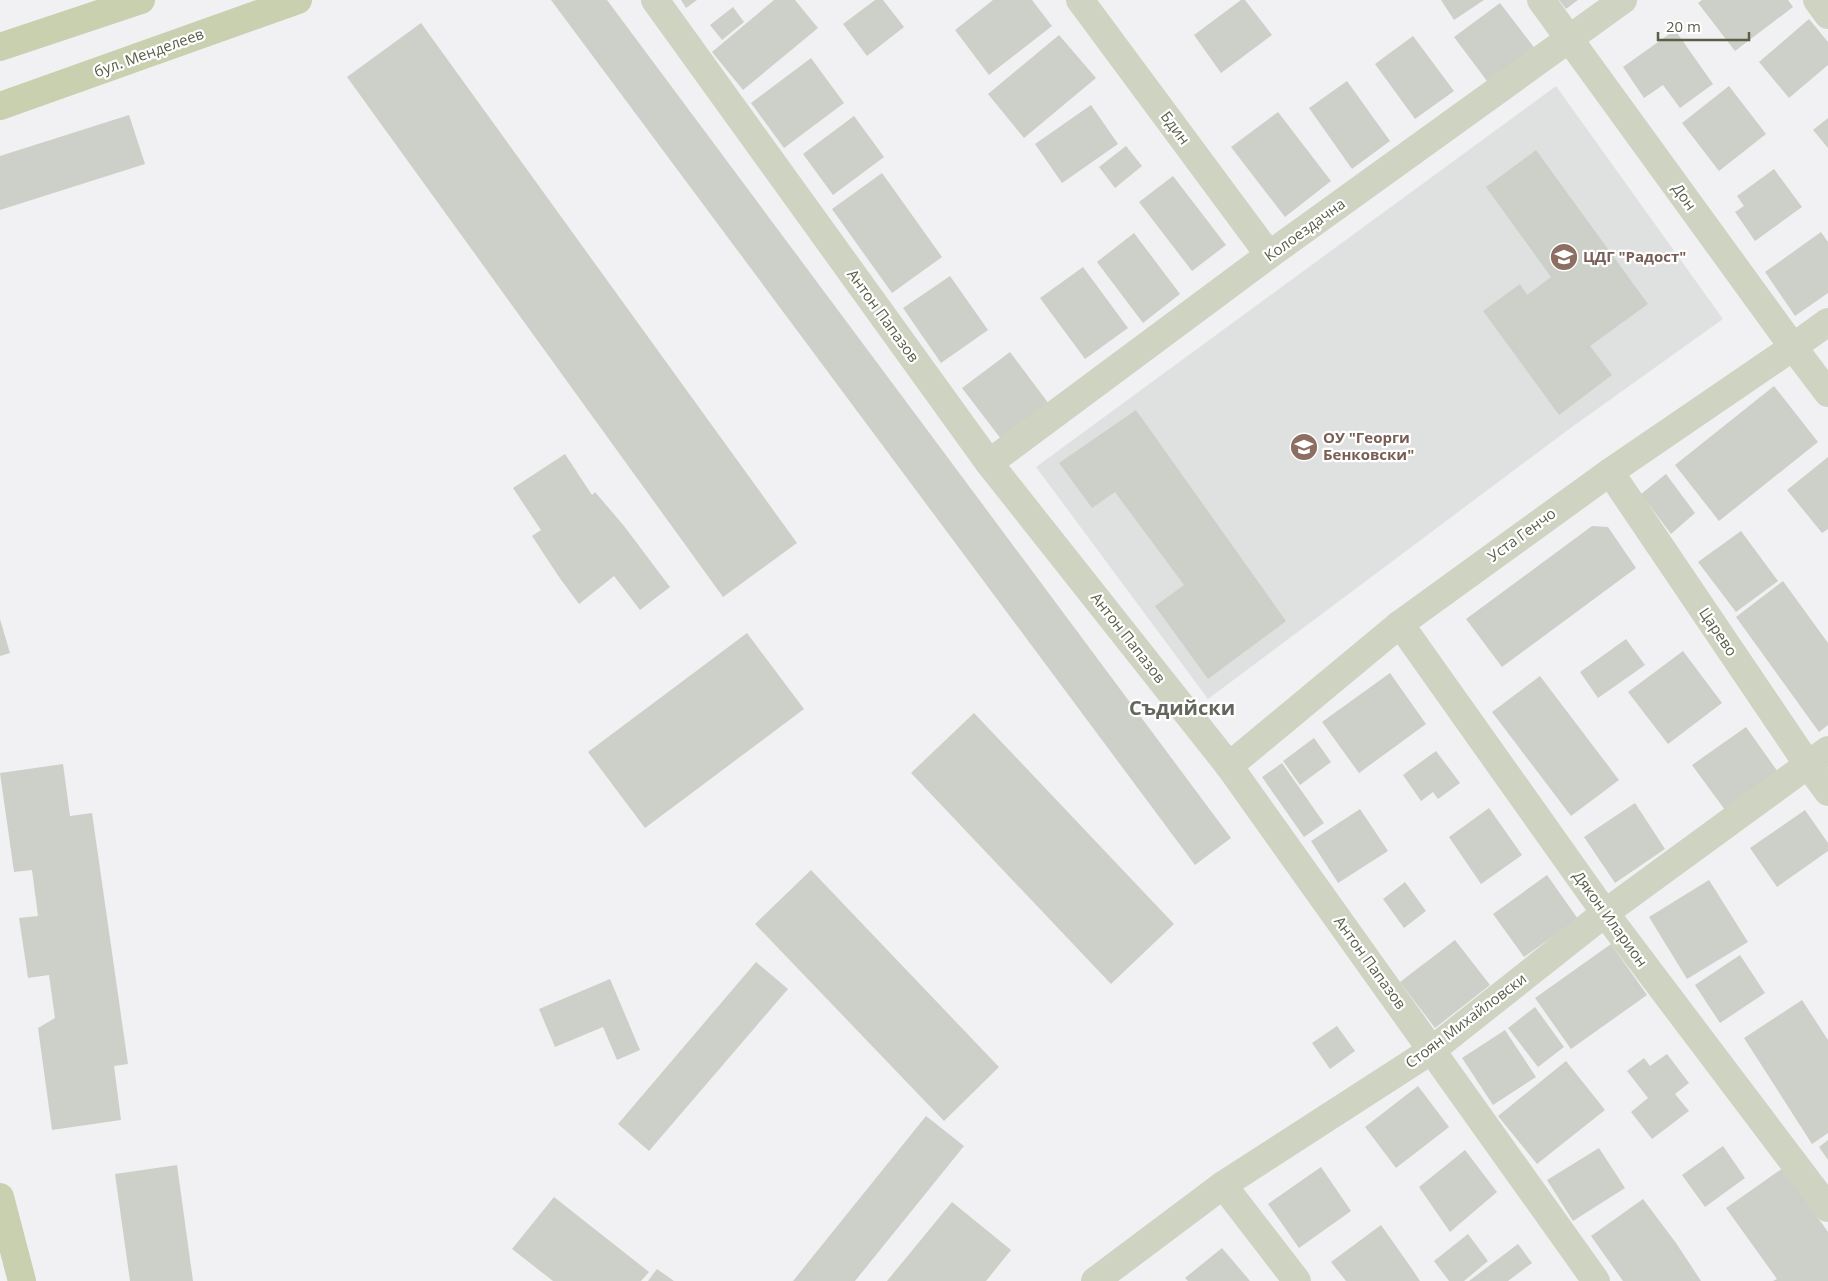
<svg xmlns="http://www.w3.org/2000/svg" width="1828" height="1281" viewBox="0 0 1828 1281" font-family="'Open Sans',sans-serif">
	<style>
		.education { fill: #dfe1e1 }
		.building { fill: #cdd0c8 }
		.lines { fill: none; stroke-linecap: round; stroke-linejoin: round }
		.minor { stroke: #cfd3c1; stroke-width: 28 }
		.major { stroke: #c8d0b0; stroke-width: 28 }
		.labels { text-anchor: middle; stroke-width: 4.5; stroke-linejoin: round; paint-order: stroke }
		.street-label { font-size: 15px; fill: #5a5f48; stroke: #fff }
		.education-label { font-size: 15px; font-weight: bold; fill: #785e54; stroke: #fff; text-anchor: start }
		.district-label { font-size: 20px; font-weight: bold; fill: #63665d; stroke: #fff }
	</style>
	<rect width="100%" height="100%" fill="#f1f1f3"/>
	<!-- education -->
	<polygon class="education" points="1556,86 1723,319 1572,427 1208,699 1036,467"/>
	<!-- building -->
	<g class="building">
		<polygon points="551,0 607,0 1231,838 1195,865"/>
		<polygon points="681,0 697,0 686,8"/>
		<polygon points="774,0 795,0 818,28 743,90 712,52"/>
		<polygon points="875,0 883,0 904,27 867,56 843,24"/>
		<polygon points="993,0 1032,0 1052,26 989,75 955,30"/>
		<polygon points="1241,0 1245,0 1272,35 1221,73 1194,35"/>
		<polygon points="1441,0 1484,0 1454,20"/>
		<polygon points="1559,0 1578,0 1566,9"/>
		<polygon points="1702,0 1788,0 1793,7 1735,51 1698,3"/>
		<polygon points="1500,3 1536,50 1490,85 1454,37"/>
		<polygon points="733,7 744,22 722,40 710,25"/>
		<polygon points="1809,19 1828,42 1828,65 1789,98 1759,62"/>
		<polygon points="421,23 797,543 723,597 347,77"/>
		<polygon points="1675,30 1713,84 1680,108 1663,85 1644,98 1623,67"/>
		<polygon points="1059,35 1096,78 1024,138 988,94"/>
		<polygon points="1413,36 1454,91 1415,119 1375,64"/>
		<polygon points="811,58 844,103 784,148 751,103"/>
		<polygon points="1347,81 1390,141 1352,169 1309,108"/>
		<polygon points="1729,86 1766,134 1719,171 1682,123"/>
		<polygon points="1091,105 1118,144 1062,183 1035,144"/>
		<polygon points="1278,112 1331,181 1285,217 1231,147"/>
		<polygon points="129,115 145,164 0,210 0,156"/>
		<polygon points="854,116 884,157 833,195 803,154"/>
		<polygon points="1828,118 1828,148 1813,130"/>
		<polygon points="1126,146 1142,166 1115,188 1099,167"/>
		<polygon points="1536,150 1648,304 1590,346 1612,375 1559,415 1483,311 1520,284 1527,295 1551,277 1486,187"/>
		<polygon points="1774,169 1802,207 1755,241 1735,212 1744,206 1737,196"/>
		<polygon points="882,173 942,257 892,293 832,209"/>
		<polygon points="1173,176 1226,245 1192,271 1139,202"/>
		<polygon points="1821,232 1828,242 1828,293 1795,316 1765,272"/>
		<polygon points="1134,233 1180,294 1143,323 1097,262"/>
		<polygon points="1083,267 1128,328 1085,359 1040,298"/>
		<polygon points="950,276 988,330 941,363 903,308"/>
		<polygon points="1010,352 1049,404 1001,439 962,388"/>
		<polygon points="1774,386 1818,442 1719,521 1675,465"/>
		<polygon points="1136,410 1286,621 1208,679 1155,606 1184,585 1115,492 1092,508 1059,463"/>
		<polygon points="565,454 592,495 595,492 624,526 670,587 640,610 614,576 579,604 559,577 532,536 541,530 513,488"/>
		<polygon points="1828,457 1828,529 1822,533 1787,490"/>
		<polygon points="1666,474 1695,513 1671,534 1641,494"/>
		<polygon points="1592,526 1608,527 1636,568 1502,667 1466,619"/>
		<polygon points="1741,531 1778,581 1736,612 1698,562"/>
		<polygon points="1783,581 1828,643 1828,725 1819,732 1736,617"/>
		<polygon points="0,619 10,653 0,656"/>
		<polygon points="747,633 804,709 645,828 588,752"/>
		<polygon points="1626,639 1645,665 1598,698 1580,672"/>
		<polygon points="1683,651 1722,703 1668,744 1628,692"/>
		<polygon points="1390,673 1426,724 1359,773 1322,722"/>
		<polygon points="1540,676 1619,780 1571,816 1492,712"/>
		<polygon points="974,713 1174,924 1111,984 911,773"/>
		<polygon points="1746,727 1778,772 1725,810 1692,765"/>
		<polygon points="1314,738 1331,762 1300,785 1283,761"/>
		<polygon points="1436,751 1460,783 1438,799 1433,792 1421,801 1403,775"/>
		<polygon points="1282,763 1324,823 1304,837 1262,777"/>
		<polygon points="63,764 70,816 92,813 128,1064 114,1066 121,1120 52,1130 38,1028 55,1018 49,975 28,978 19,918 38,916 32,870 14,872 0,773"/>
		<polygon points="1635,803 1665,849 1615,883 1584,837"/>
		<polygon points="1489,808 1522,855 1481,884 1449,837"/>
		<polygon points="1360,809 1388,851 1338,883 1311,841"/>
		<polygon points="1805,810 1828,843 1828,851 1777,887 1750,848"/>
		<polygon points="811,870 999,1067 944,1121 755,924"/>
		<polygon points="1547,875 1578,919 1524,957 1493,914"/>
		<polygon points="1709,880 1748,942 1687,979 1649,917"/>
		<polygon points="1405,882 1426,911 1404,928 1383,899"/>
		<polygon points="1455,940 1490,985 1435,1028 1400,982"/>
		<polygon points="1611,944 1647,995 1571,1049 1535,998"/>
		<polygon points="1740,955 1765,993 1720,1023 1695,985"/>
		<polygon points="756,962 788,989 649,1151 618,1124"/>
		<polygon points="610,979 640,1050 617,1060 603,1027 555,1047 539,1009"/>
		<polygon points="1802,1000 1828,1040 1828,1133 1812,1144 1744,1038"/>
		<polygon points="1535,1007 1564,1047 1538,1067 1508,1028"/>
		<polygon points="1337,1026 1355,1051 1330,1069 1312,1043"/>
		<polygon points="1505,1030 1536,1077 1493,1105 1462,1058"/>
		<polygon points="1667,1054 1689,1083 1675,1094 1689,1111 1652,1139 1631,1112 1648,1098 1627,1071 1644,1058 1650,1066"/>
		<polygon points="1566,1061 1605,1110 1537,1164 1498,1116"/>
		<polygon points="1418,1086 1449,1127 1396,1168 1365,1127"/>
		<polygon points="926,1116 964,1146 855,1281 793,1281"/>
		<polygon points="1828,1140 1828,1160 1819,1147"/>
		<polygon points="1723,1146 1745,1178 1705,1207 1682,1175"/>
		<polygon points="1599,1148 1625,1188 1573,1221 1547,1180"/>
		<polygon points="1465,1150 1497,1192 1450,1232 1419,1187"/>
		<polygon points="177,1165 193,1281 130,1281 115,1174"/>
		<polygon points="1321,1167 1351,1211 1299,1248 1268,1204"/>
		<polygon points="1783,1168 1828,1232 1828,1281 1773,1281 1777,1279 1726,1208"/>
		<polygon points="554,1197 649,1272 641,1281 553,1281 512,1249"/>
		<polygon points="1643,1199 1676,1243 1701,1281 1623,1281 1591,1236"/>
		<polygon points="952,1202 1011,1250 986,1281 887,1281"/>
		<polygon points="1381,1225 1412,1269 1420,1281 1346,1281 1331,1262"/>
		<polygon points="1468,1234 1488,1261 1464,1281 1449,1281 1434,1261"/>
		<polygon points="1518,1244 1532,1263 1508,1281 1469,1281"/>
		<polygon points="1222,1248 1250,1281 1188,1281 1185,1278"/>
		<polygon points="657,1269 674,1281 648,1281"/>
	</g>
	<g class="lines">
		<!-- minor -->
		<g class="minor">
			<polyline points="655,0 989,463 1229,766 1596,1281"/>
			<polyline points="1080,0 1269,255"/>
			<polyline points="1541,0 1793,347 1828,393"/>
			<polyline points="1817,0 1828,15"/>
			<polyline points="989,463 1269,255 1623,0"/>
			<polyline points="1610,472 1808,765 1828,792"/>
			<polyline points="1400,624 1605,913 1828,1208"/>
			<polyline points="1229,766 1400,624 1610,472 1793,347 1828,322"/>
			<polyline points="1223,1185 1297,1281"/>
			<polyline points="1095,1281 1223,1185 1432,1050 1605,913 1828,750"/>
		</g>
		<!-- major -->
		<g class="major">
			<polyline points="0,47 141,0"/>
			<polyline points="0,106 298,0"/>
			<polyline points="0,1197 22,1281"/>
		</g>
	</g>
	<!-- icons -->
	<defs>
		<symbol id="school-disc" viewBox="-11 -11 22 22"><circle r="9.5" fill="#8d6e63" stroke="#fff"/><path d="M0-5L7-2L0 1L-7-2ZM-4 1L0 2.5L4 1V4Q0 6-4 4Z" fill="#fff"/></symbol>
	</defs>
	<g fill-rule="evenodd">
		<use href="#school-disc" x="1548" y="241" width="32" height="32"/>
		<use href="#school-disc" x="1288" y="431" width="32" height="32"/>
	</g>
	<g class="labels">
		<!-- street labels -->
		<g class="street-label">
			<text transform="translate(149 53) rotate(-20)" y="5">бул. Менделеев</text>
			<text transform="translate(1175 128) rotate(53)" y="5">Бдин</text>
			<text transform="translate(1684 197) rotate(54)" y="5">Дон</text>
			<text transform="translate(1305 230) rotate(-36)" y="5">Колоездачна</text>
			<text transform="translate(883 316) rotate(54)" y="5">Антон Папазов</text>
			<text transform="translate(1522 535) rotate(-36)" y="5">Уста Генчо</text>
			<text transform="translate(1718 632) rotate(56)" y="5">Царево</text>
			<text transform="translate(1128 638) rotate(52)" y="5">Антон Папазов</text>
			<text transform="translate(1610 919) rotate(54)" y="5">Дякон Иларион</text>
			<text transform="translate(1370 963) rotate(54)" y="5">Антон Папазов</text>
			<text transform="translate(1466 1021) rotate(-37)" y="5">Стоян Михайловски</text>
		</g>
		<!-- education labels -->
		<g class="education-label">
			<text x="1583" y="262">ЦДГ "Радост"</text>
			<text x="1323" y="443">ОУ "Георги<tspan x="1323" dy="17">Бенковски"</tspan></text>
		</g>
		<!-- district labels -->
		<g class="district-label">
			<text x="1182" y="715">Съдийски</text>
		</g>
	</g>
	<!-- scale -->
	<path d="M1658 32v8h91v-8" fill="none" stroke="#5a5f48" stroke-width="2.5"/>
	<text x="1666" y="32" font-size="15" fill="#5a5f48" stroke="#ffffff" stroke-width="4" paint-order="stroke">20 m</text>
</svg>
